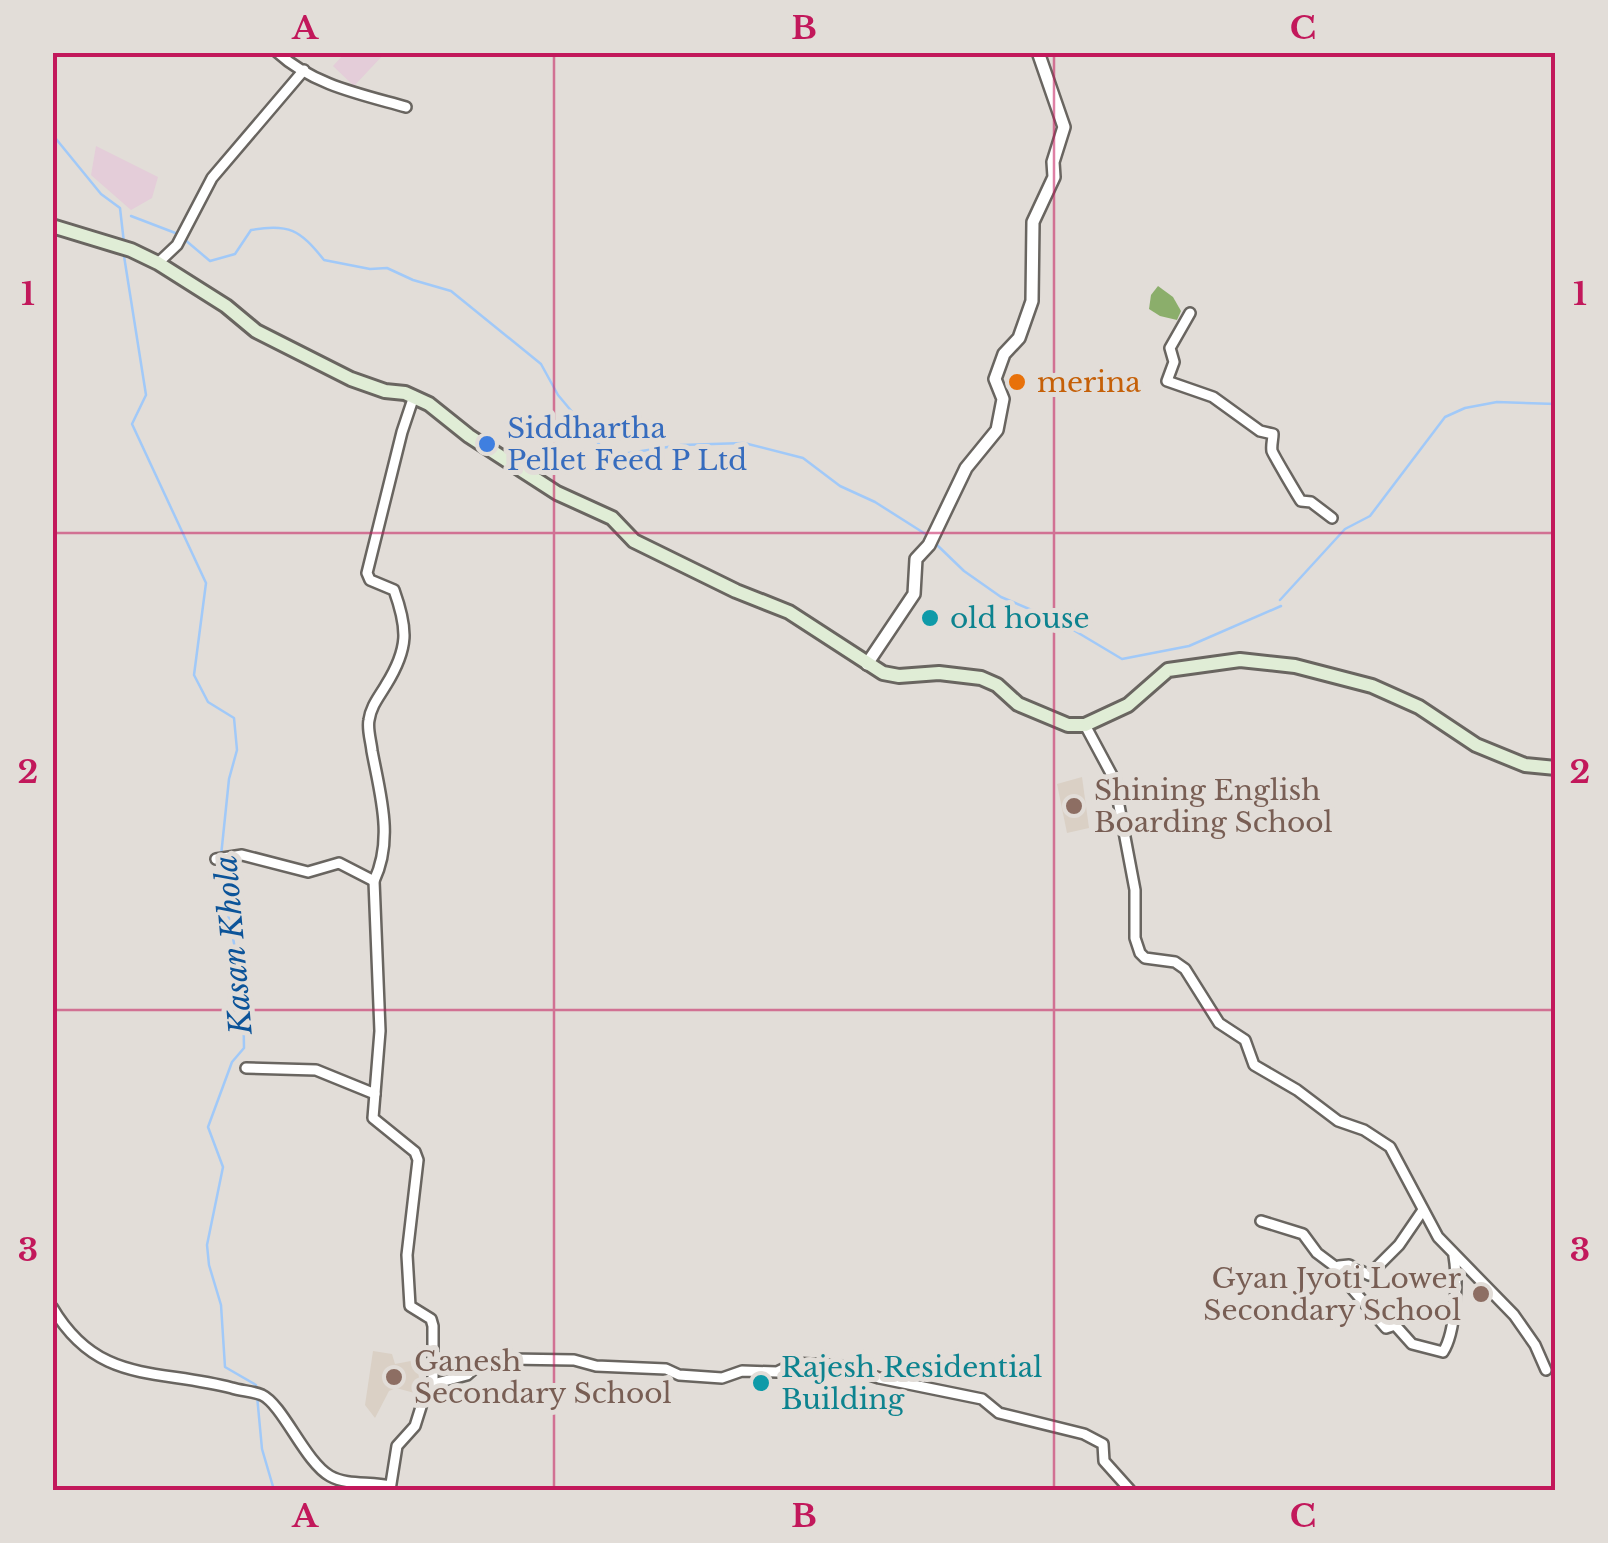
<svg xmlns="http://www.w3.org/2000/svg" width="1608" height="1543" viewBox="0 0 1608 1543" font-family="'Libre Baskerville',serif">
	<style>
		.industrial { fill: #e4cdd9 }
		.built { fill: #dad0c5 }
		.forest { fill: #8bae6b }
		.lines { fill: none; stroke-linecap: round; stroke-linejoin: round }
		.stream { stroke: #a1c9f8; stroke-width: 2.5 }
		.minor-casing { stroke: #696560; stroke-width: 14 }
		.tertiary-casing { stroke: #696560; stroke-width: 16 }
		.secondary-casing { stroke: #696560; stroke-width: 18 }
		.minor { stroke: #fff; stroke-width: 9 }
		.tertiary { stroke: #fff; stroke-width: 11 }
		.secondary { stroke: #e0edd6; stroke-width: 12 }
		.grid { fill: none; stroke: #c2185b; stroke-width: 2.5; stroke-opacity: 0.55 }
		.food-dot { fill: #e8710a; stroke: #e2ddd8; stroke-width: 4 }
		.shop-dot { fill: #3f7fe0; stroke: #e2ddd8; stroke-width: 4 }
		.culture-dot { fill: #0f9aa8; stroke: #e2ddd8; stroke-width: 4 }
		.education-dot { fill: #8d6e63; stroke: #e2ddd8; stroke-width: 4 }
		.labels { text-anchor: middle; stroke-width: 10; stroke-linejoin: round; paint-order: stroke }
		.food-label { font-size: 28px; fill: #c56008; stroke: #e2ddd8; text-anchor: start }
		.shop-label { font-size: 28px; fill: #366cbe; stroke: #e2ddd8; text-anchor: start }
		.culture-label { font-size: 28px; fill: #0d838f; stroke: #e2ddd8; text-anchor: start }
		.education-label { font-size: 28px; fill: #785e54; stroke: #e2ddd8; text-anchor: start }
		.water-label { font-size: 30px; font-style: italic; fill: #0c5499; stroke: #e2ddd8 }
		.neatline { fill: none; stroke: #c2185b; stroke-width: 4 }
		.grid-label { font-size: 32px; text-anchor: middle; font-weight: bold; fill: #c2185b }
	</style>
	<rect width="100%" height="100%" fill="#e2ddd8"/>
	<!-- industrial -->
	<g class="industrial">
		<polygon points="345,53 345,52 385,53 354,86 333,66"/>
		<polygon points="96,146 158,177 152,198 131,210 91,175"/>
	</g>
	<!-- built -->
	<g class="built">
		<polygon points="1082,777 1089,828 1067,833 1057,784"/>
		<polygon points="373,1351 392,1354 395,1364 416,1360 422,1395 396,1388 389,1391 375,1418 365,1405"/>
	</g>
	<!-- forest -->
	<polygon class="forest" points="1158,286 1173,297 1181,311 1177,320 1160,316 1149,309 1151,295"/>
	<g class="lines">
		<!-- stream -->
		<g class="stream">
			<polyline points="52,134 101,194 120,208 124,243"/>
			<polyline points="131,216 178,234"/>
			<path d="M 184,239 L 210,261 L 235,254 L 251,230 C 289,223 300,230 324,260 L 370,269 L 387,268 L 413,280 L 451,291 L 541,364 L 558,395 L 609,456 L 681,445 L 744,443 L 803,458 L 840,486 L 875,502 L 927,535"/>
			<polyline points="124,256 146,395 132,424 206,583 194,675 208,702 234,718 237,750 229,779 221,856"/>
			<polyline points="936,544 964,571 1001,597 1060,622 1122,659 1189,646 1281,606"/>
			<polyline points="1280,600 1345,529 1370,516 1445,417 1465,408 1497,402 1556,404"/>
			<polyline points="221,864 221,880 243,987 244,1048 232,1062 208,1127 223,1167 207,1245 209,1265 221,1305 225,1367 256,1385 262,1449 274,1490"/>
		</g>
		<defs>
			<g id="minor">
				<path d="M 277,52 C 313,85 360,94 406,107"/>
				<polyline points="158,263 177,245 212,178 304,70"/>
				<path d="M 1190,313 L 1170,348 L 1174,362 L 1167,381 L 1213,397 L 1260,431 L 1273,434 C 1273,440 1271,445 1272,451 C 1274,456 1297,495 1301,501 L 1311,502 L 1332,518"/>
				<polyline points="1085,725 1114,779 1135,890 1135,938 1140,953 1145,958 1175,962 1185,969 1219,1023 1245,1040 1254,1065 1297,1090 1338,1121 1364,1130 1390,1147 1438,1237 1514,1315 1535,1345 1546,1370"/>
				<polyline points="216,859 242,855 308,872 339,863 374,881"/>
				<polyline points="246,1068 316,1070 375,1094"/>
				<path d="M 1423,1210 L 1399,1245 L 1369,1275 L 1349,1265 L 1339,1266 L 1336,1270 L 1386,1328 L 1395,1325 L 1412,1344 L 1443,1352 C 1456,1332 1458,1279 1454,1256"/>
				<polyline points="1261,1221 1303,1234 1317,1253 1337,1268"/>
				<path d="M 52,1307 C 98,1385 156,1368 232,1388 C 241,1391 253,1391 262,1395 C 283,1405 305,1462 330,1476 C 348,1486 371,1481 390,1486"/>
				<polyline points="433,1384 467,1375 483,1361 509,1359 574,1360 596,1366 666,1369 679,1375 722,1378 742,1371 777,1372 795,1363 842,1366 879,1378 982,1399 999,1413 1084,1434 1103,1444 1104,1461 1130,1490"/>
				<path d="M 390,1490 L 397,1446 L 415,1426 L 426,1391 L 433,1384 L 433,1326 L 431,1319 L 410,1306 L 407,1255 L 418,1160 L 415,1152 L 373,1118 L 380,1031 L 374,881 C 394,839 380,794 372,751 C 371,741 367,729 369,720 C 371,706 379,697 386,685 C 409,648 408,629 394,590 L 370,580 L 367,573 L 402,432 L 414,396"/>
			</g>
			<polyline id="tertiary" points="867,664 914,594 916,559 929,545 966,468 997,430 1003,399 995,379 1004,354 1019,338 1032,301 1033,222 1054,177 1053,162 1064,127 1038,52"/>
			<polyline id="secondary" points="52,226 131,250 158,263 226,306 256,331 351,379 385,391 405,393 429,404 469,436 557,493 612,518 634,541 736,591 789,612 883,673 899,676 939,673 981,678 997,685 1018,704 1068,725 1085,725 1128,705 1168,670 1240,660 1295,666 1372,686 1419,707 1476,745 1525,765 1556,768"/>
		</defs>
		<!-- minor casing -->
		<use href="#minor" class="minor-casing"/>
		<!-- tertiary casing -->
		<use href="#tertiary" class="tertiary-casing"/>
		<!-- secondary casing -->
		<use href="#secondary" class="secondary-casing"/>
		<!-- minor -->
		<use href="#minor" class="minor"/>
		<!-- tertiary -->
		<use href="#tertiary" class="tertiary"/>
		<!-- secondary -->
		<use href="#secondary" class="secondary"/>
	</g>
	<!-- grid -->
	<path class="grid" d="M 554,52 L 554,1490M 1054,52 L 1054,1490M 52,533 L 1556,533M 52,1010 L 1556,1010"/>
	<!-- markers -->
	<circle class="food-dot" cx="1017" cy="382" r="10"/>
	<circle class="shop-dot" cx="487" cy="444" r="10"/>
	<g class="culture-dot">
		<circle cx="930" cy="618" r="10"/>
		<circle cx="761" cy="1383" r="10"/>
	</g>
	<g class="education-dot">
		<circle cx="1074" cy="806" r="10"/>
		<circle cx="1481" cy="1294" r="10"/>
		<circle cx="394" cy="1377" r="10"/>
	</g>
	<g class="labels">
		<!-- food labels -->
		<g class="food-label">
			<text x="1037" y="392">merina</text>
		</g>
		<!-- shop labels -->
		<g class="shop-label">
			<text x="507" y="438">Siddhartha<tspan x="507" dy="32">Pellet Feed P Ltd</tspan></text>
		</g>
		<!-- culture labels -->
		<g class="culture-label">
			<text x="950" y="628">old house</text>
			<text x="781" y="1377">Rajesh Residential<tspan x="781" dy="32">Building</tspan></text>
		</g>
		<!-- education labels -->
		<g class="education-label">
			<text x="1094" y="800">Shining English<tspan x="1094" dy="32">Boarding School</tspan></text>
			<text x="1461" y="1288" text-anchor="end">Gyan Jyoti Lower<tspan x="1461" dy="32">Secondary School</tspan></text>
			<text x="414" y="1371">Ganesh<tspan x="414" dy="32">Secondary School</tspan></text>
		</g>
		<!-- water labels -->
		<g class="water-label">
			<text transform="translate(234 945) rotate(-95)" y="10">Kasan Khola</text>
		</g>
	</g>
	<!-- border -->
	<rect width="1608" height="1543" fill="none" stroke="#e2ddd8" stroke-width="110"/>
	<rect x="55" y="55" width="1498" height="1433" class="neatline"/>
	<g class="grid-label">
		<text x="305" y="39">A</text>
		<text x="804" y="39">B</text>
		<text x="1303" y="39">C</text>
		<text x="28" y="305">1</text>
		<text x="1580" y="305">1</text>
		<text x="28" y="783">2</text>
		<text x="1580" y="783">2</text>
		<text x="28" y="1261">3</text>
		<text x="1580" y="1261">3</text>
		<text x="305" y="1527">A</text>
		<text x="804" y="1527">B</text>
		<text x="1303" y="1527">C</text>
	</g>
</svg>
